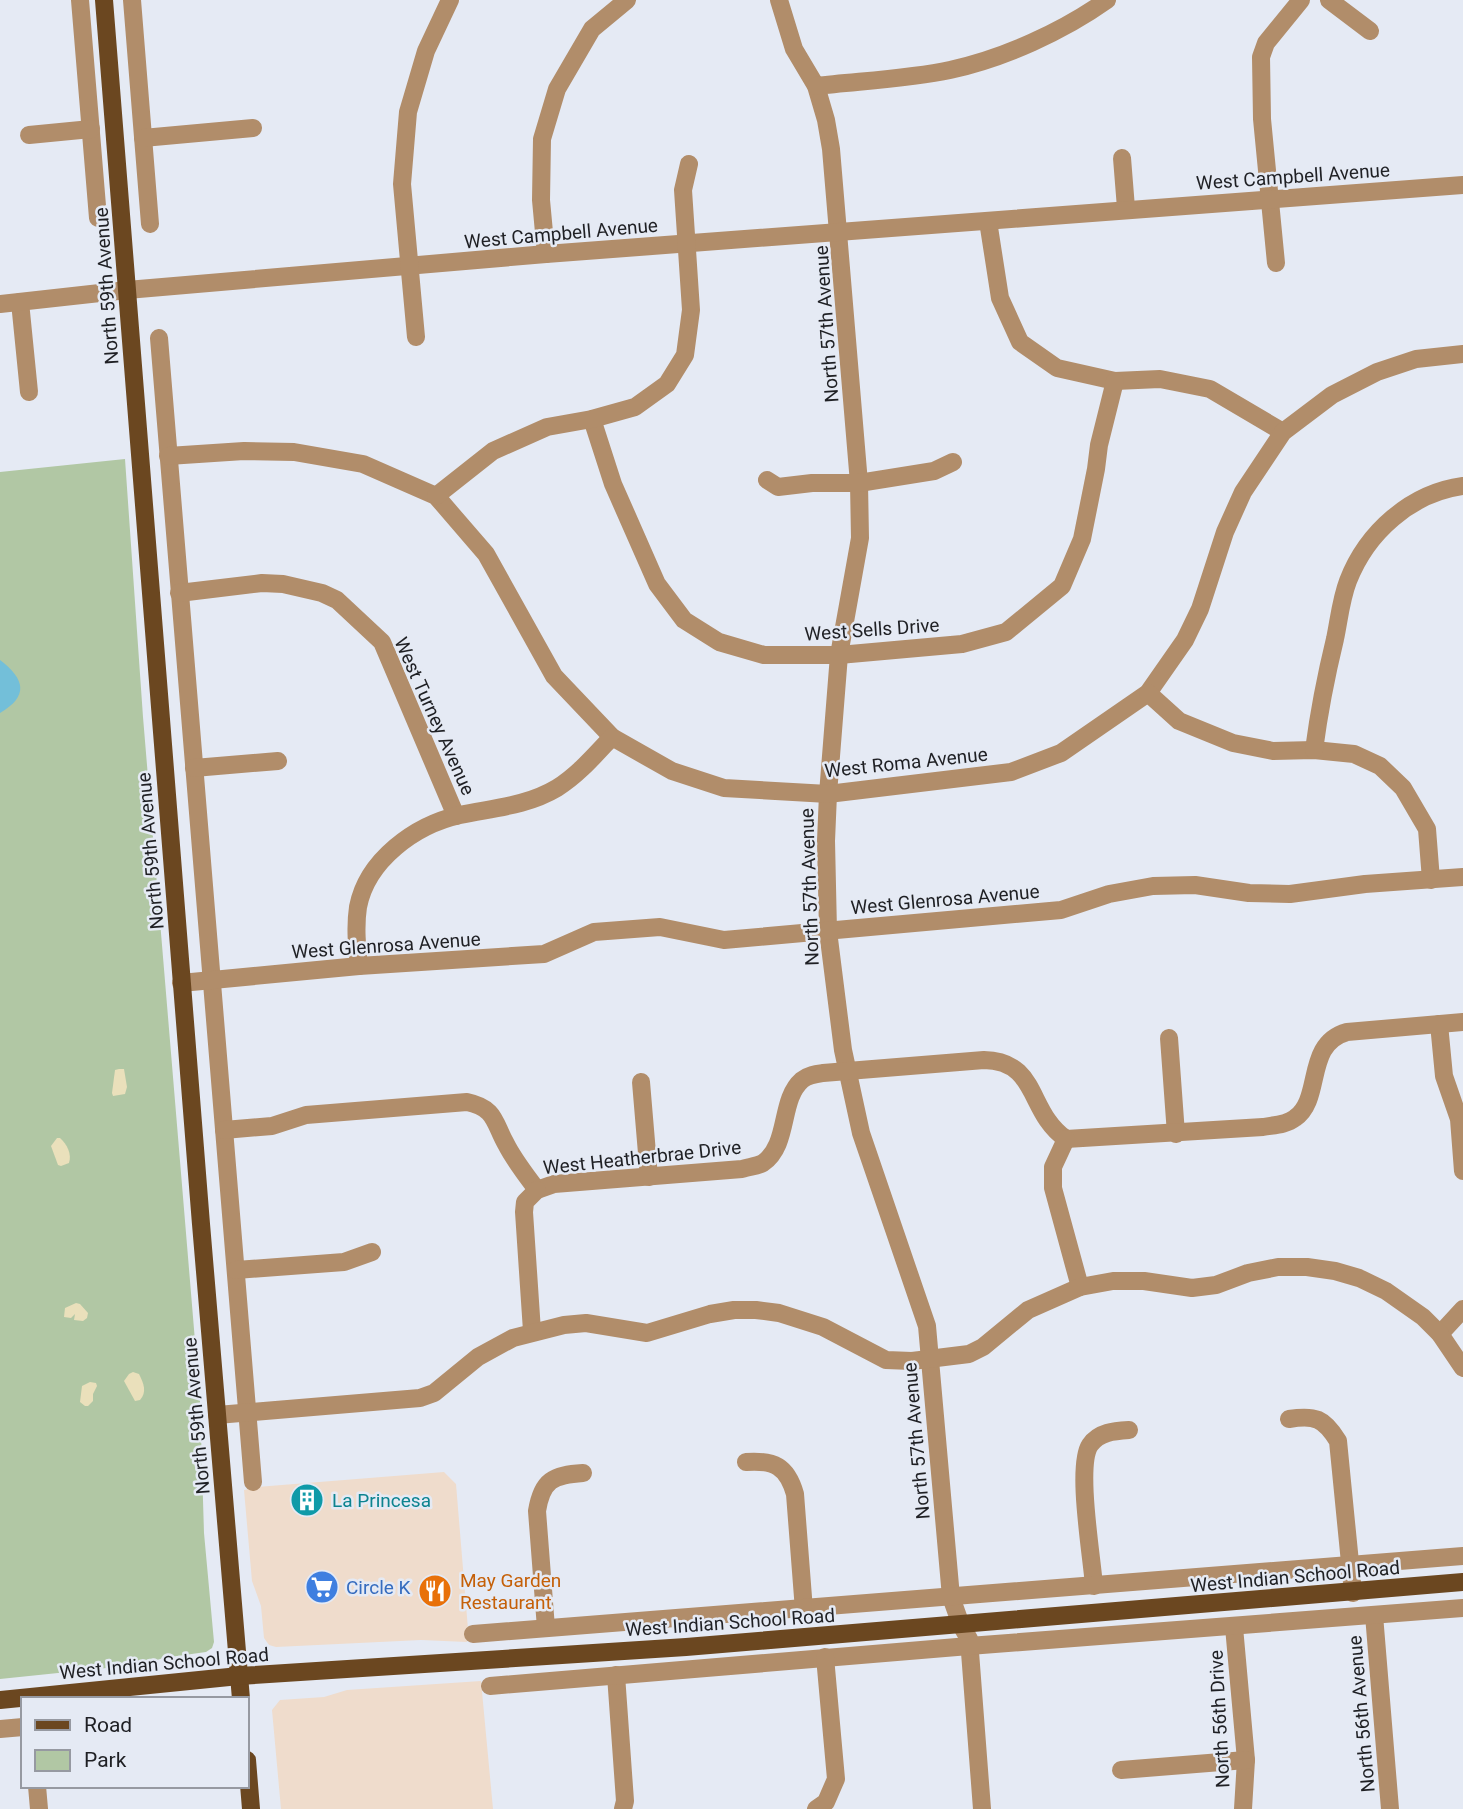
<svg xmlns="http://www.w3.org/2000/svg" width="1463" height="1809" viewBox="0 0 1463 1809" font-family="Roboto,sans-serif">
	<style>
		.commercial { fill: #efdccc }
		.green { fill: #b1c7a4 }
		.sand { fill: #eae0bb }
		.water { fill: #73bfd9 }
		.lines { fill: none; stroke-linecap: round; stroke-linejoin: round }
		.minor { stroke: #b18d6a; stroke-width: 18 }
		.major { stroke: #6b4720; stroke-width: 18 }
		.labels { text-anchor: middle; stroke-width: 5; stroke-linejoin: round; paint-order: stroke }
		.street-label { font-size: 19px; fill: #1f2024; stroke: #e5eaf4 }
		.culture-label { font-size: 19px; fill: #0d838f; stroke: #e5eaf4; text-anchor: start }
		.food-label { font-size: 19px; fill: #c56008; stroke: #e5eaf4; text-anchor: start }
		.shop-label { font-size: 19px; fill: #366cbe; stroke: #e5eaf4; text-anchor: start }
	</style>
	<rect width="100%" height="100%" fill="#e5eaf4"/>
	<!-- commercial -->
	<g class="commercial">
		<polygon points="444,1472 456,1484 468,1629 466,1633 467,1642 421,1640 276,1647 269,1645 264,1638 261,1606 252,1581 244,1490 257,1487"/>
		<polygon points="481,1681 493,1809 281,1809 272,1710 280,1700 324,1697 347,1690"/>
	</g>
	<!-- green -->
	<polygon class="green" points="125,459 143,717 200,1401 204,1533 214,1642 212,1648 206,1652 163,1658 145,1664 0,1679 0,472"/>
	<!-- sand -->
	<g class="sand">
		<polygon points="119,1069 124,1069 127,1087 125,1094 113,1096 112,1093 115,1070"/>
		<path d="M 57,1138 L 60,1138 C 67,1144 72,1154 69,1163 L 61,1166 L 58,1165 L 51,1146 Z"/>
		<polygon points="76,1303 80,1304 88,1313 87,1318 83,1321 74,1320 75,1314 71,1318 64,1317 65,1308"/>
		<path d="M 133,1372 L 139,1374 C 144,1384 147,1392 140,1400 L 135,1401 L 124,1381 L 129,1374 Z"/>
		<polygon points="90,1382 96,1383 97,1386 93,1394 93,1401 88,1406 85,1406 80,1402 82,1386"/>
	</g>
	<!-- water -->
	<path class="water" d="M 0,660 C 25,679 29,696 0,713 Z"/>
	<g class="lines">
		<!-- minor -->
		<g class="minor">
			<polyline points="80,0 98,218"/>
			<polyline points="132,0 150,224"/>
			<polyline points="779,0 794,49 816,86 826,120 831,149 859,483 860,538 839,655 828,794 826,841 828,931 843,1050 861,1133 927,1326 951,1597 961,1625 969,1639 982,1809"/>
			<polyline points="1329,0 1370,31"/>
			<path d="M 816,86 C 858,81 909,79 950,70 C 1004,58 1062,32 1107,0"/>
			<polyline points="29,135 91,129"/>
			<polyline points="143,138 253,128"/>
			<polyline points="1122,158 1126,208"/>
			<polyline points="988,221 1000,298 1020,342 1057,368 1115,381 1160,379 1210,389 1283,432"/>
			<polyline points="546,254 541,200 542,139 557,89 592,29 627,0"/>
			<polyline points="1276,263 1262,119 1261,57 1266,43 1301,0"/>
			<polyline points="20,302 29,392"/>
			<polyline points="0,304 127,290 546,254 1463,185"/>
			<polyline points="416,337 402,184 408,112 426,51 450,0"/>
			<polyline points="159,338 253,1482"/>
			<polyline points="592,419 613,484 657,584 684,620 719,642 764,655 839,655 962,644 1006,632 1062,586 1082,539 1096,469 1099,445 1115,381"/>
			<polyline points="168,456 244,451 294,452 363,464 436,496 486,554 554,676 612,737 672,771 724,788 828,794 1011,772 1061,753 1148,693 1185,640 1200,609 1225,532 1243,492 1283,432 1332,395 1377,372 1416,359 1463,354"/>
			<polyline points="767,480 778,487 812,483 859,483 934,471 953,462"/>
			<polyline points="436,496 493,451 547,427 592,419 635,407 667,384 685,355 691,310 683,190 689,164"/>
			<polyline points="179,593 262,583 283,584 322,593 337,600 382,642 456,816"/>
			<polyline points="1148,693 1179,721 1233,743 1273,751 1314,750 1354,754 1380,766 1403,788 1427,829 1431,880"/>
			<path d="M 1314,750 C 1319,712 1326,676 1335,639 C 1339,620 1341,599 1348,581 C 1367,532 1411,493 1463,486"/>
			<polyline points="194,768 278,761"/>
			<path d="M 359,966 C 357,947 355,927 358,907 C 367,860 415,825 460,815 C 493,808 527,806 557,788 C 578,775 595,755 612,737"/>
			<polyline points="181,983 359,966 544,954 594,932 660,927 724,940 1061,910 1109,894 1153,886 1195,885 1249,893 1290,894 1365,884 1463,877"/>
			<polyline points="1439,1024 1444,1076 1459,1119 1463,1171"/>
			<polyline points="1169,1038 1176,1134"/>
			<polyline points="641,1082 649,1177"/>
			<path d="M 224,1130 L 272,1126 L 306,1115 L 467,1102 C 496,1108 494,1123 506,1144 C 514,1160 526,1175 537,1190 L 554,1184 L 742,1169 C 748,1167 758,1166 763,1163 C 790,1144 779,1100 802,1080 C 808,1075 816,1074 823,1073 L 984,1060 C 1039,1061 1027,1112 1066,1139 L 1263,1127 C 1274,1125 1286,1125 1295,1118 C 1323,1099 1304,1044 1347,1032 L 1463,1022"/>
			<polyline points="1066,1139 1053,1167 1053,1188 1080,1287"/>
			<polyline points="236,1270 344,1262 372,1252"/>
			<polyline points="532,1331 524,1212 525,1202 537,1190"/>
			<polyline points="1440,1334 1463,1309"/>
			<polyline points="217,1415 420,1398 434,1393 478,1357 513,1338 564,1325 586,1323 647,1333 710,1314 734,1310 756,1310 779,1313 823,1327 886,1360 912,1361 969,1354 983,1347 1028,1310 1080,1287 1113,1281 1144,1281 1192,1288 1216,1285 1248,1273 1278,1267 1307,1267 1335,1271 1359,1278 1386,1291 1423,1317 1440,1334 1463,1368"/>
			<path d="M 1289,1419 C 1315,1415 1324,1418 1338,1441 L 1353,1593"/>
			<path d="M 746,1462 C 774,1460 787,1466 795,1494 L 804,1610"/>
			<path d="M 1094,1586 C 1092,1557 1076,1466 1090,1445 C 1099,1432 1114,1431 1129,1430"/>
			<polyline points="1374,1615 1390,1809"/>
			<polyline points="1234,1627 1246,1760 1243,1809"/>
			<path d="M 546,1628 L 537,1511 C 542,1480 553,1475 583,1473"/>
			<polyline points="473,1634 1463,1556"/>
			<polyline points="616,1675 625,1801 623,1809"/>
			<polyline points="490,1686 969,1646 1463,1608"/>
			<polyline points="0,1729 23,1727"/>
			<polyline points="1121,1770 1246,1760"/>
			<polyline points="37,1786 39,1809"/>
			<polyline points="816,1809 826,1802 836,1779 825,1657"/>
		</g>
		<!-- major -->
		<g class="major">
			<polyline points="104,0 201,1224 241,1699"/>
			<polyline points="0,1700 239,1676 686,1647 1463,1582"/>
			<polyline points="247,1760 251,1809"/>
		</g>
	</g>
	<!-- icons -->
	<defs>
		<symbol id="building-disc" viewBox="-11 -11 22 22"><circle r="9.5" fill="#0f9aa8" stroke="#e5eaf4"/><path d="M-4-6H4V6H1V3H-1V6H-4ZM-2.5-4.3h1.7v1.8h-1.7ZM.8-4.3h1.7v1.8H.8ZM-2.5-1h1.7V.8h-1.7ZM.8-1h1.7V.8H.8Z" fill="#fff"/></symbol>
		<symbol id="supermarket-disc" viewBox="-11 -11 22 22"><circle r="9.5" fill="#3f7fe0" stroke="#e5eaf4"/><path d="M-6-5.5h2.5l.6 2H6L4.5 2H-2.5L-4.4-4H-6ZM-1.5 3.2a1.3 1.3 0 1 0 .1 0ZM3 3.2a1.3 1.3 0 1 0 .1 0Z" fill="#fff"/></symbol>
		<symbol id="restaurant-disc" viewBox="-11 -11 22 22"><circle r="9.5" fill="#e8710a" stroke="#e5eaf4"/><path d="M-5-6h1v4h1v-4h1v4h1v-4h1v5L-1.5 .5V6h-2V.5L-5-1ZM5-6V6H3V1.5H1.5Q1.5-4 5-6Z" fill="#fff"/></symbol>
	</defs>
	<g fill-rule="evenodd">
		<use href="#building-disc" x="288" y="1481" width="38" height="38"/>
		<use href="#supermarket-disc" x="303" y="1568" width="38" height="38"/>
		<use href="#restaurant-disc" x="416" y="1572" width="38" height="38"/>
	</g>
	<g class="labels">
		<!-- street labels -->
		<g class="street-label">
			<text transform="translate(1293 176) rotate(-4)" y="7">West Campbell Avenue</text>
			<text transform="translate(561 233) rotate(-5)" y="7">West Campbell Avenue</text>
			<text transform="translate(106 286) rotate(-94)" y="7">North 59th Avenue</text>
			<text transform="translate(826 324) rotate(-94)" y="7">North 57th Avenue</text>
			<text transform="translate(872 629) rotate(-4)" y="7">West Sells Drive</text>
			<text transform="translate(435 716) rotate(66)" y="7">West Turney Avenue</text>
			<text transform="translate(906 762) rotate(-6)" y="7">West Roma Avenue</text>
			<text transform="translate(150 851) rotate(-95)" y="7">North 59th Avenue</text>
			<text transform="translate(809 887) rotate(-92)" y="7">North 57th Avenue</text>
			<text transform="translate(945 899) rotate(-5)" y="7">West Glenrosa Avenue</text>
			<text transform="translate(386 945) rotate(-4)" y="7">West Glenrosa Avenue</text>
			<text transform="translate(642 1157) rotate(-6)" y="7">West Heatherbrae Drive</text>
			<text transform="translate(196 1416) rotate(-95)" y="7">North 59th Avenue</text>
			<text transform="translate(916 1441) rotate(-95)" y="7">North 57th Avenue</text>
			<text transform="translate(1295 1576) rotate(-5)" y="7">West Indian School Road</text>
			<text transform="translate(730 1622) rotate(-4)" y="7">West Indian School Road</text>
			<text transform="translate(164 1663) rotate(-5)" y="7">West Indian School Road</text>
			<text transform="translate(1361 1714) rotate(-95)" y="7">North 56th Avenue</text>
			<text transform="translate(1219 1719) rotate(-93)" y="7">North 56th Drive</text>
		</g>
		<!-- culture labels -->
		<g class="culture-label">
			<text x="332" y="1507">La Princesa</text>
		</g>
		<!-- food labels -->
		<g class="food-label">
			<text x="460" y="1587">May Garden<tspan x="460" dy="22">Restaurant</tspan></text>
		</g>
		<!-- shop labels -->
		<g class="shop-label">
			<text x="346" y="1594">Circle K</text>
		</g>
	</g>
	<!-- legend -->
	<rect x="21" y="1697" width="228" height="91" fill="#e5eaf4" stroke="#9699a1" stroke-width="2"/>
	<rect x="35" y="1720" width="35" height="10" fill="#6b4720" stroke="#9699a1" stroke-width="2"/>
	<text x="84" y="1732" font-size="21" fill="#1f2024">Road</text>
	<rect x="35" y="1750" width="35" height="21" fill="#b1c7a4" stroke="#9699a1" stroke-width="2"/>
	<text x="84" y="1767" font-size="21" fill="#1f2024">Park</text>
</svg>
